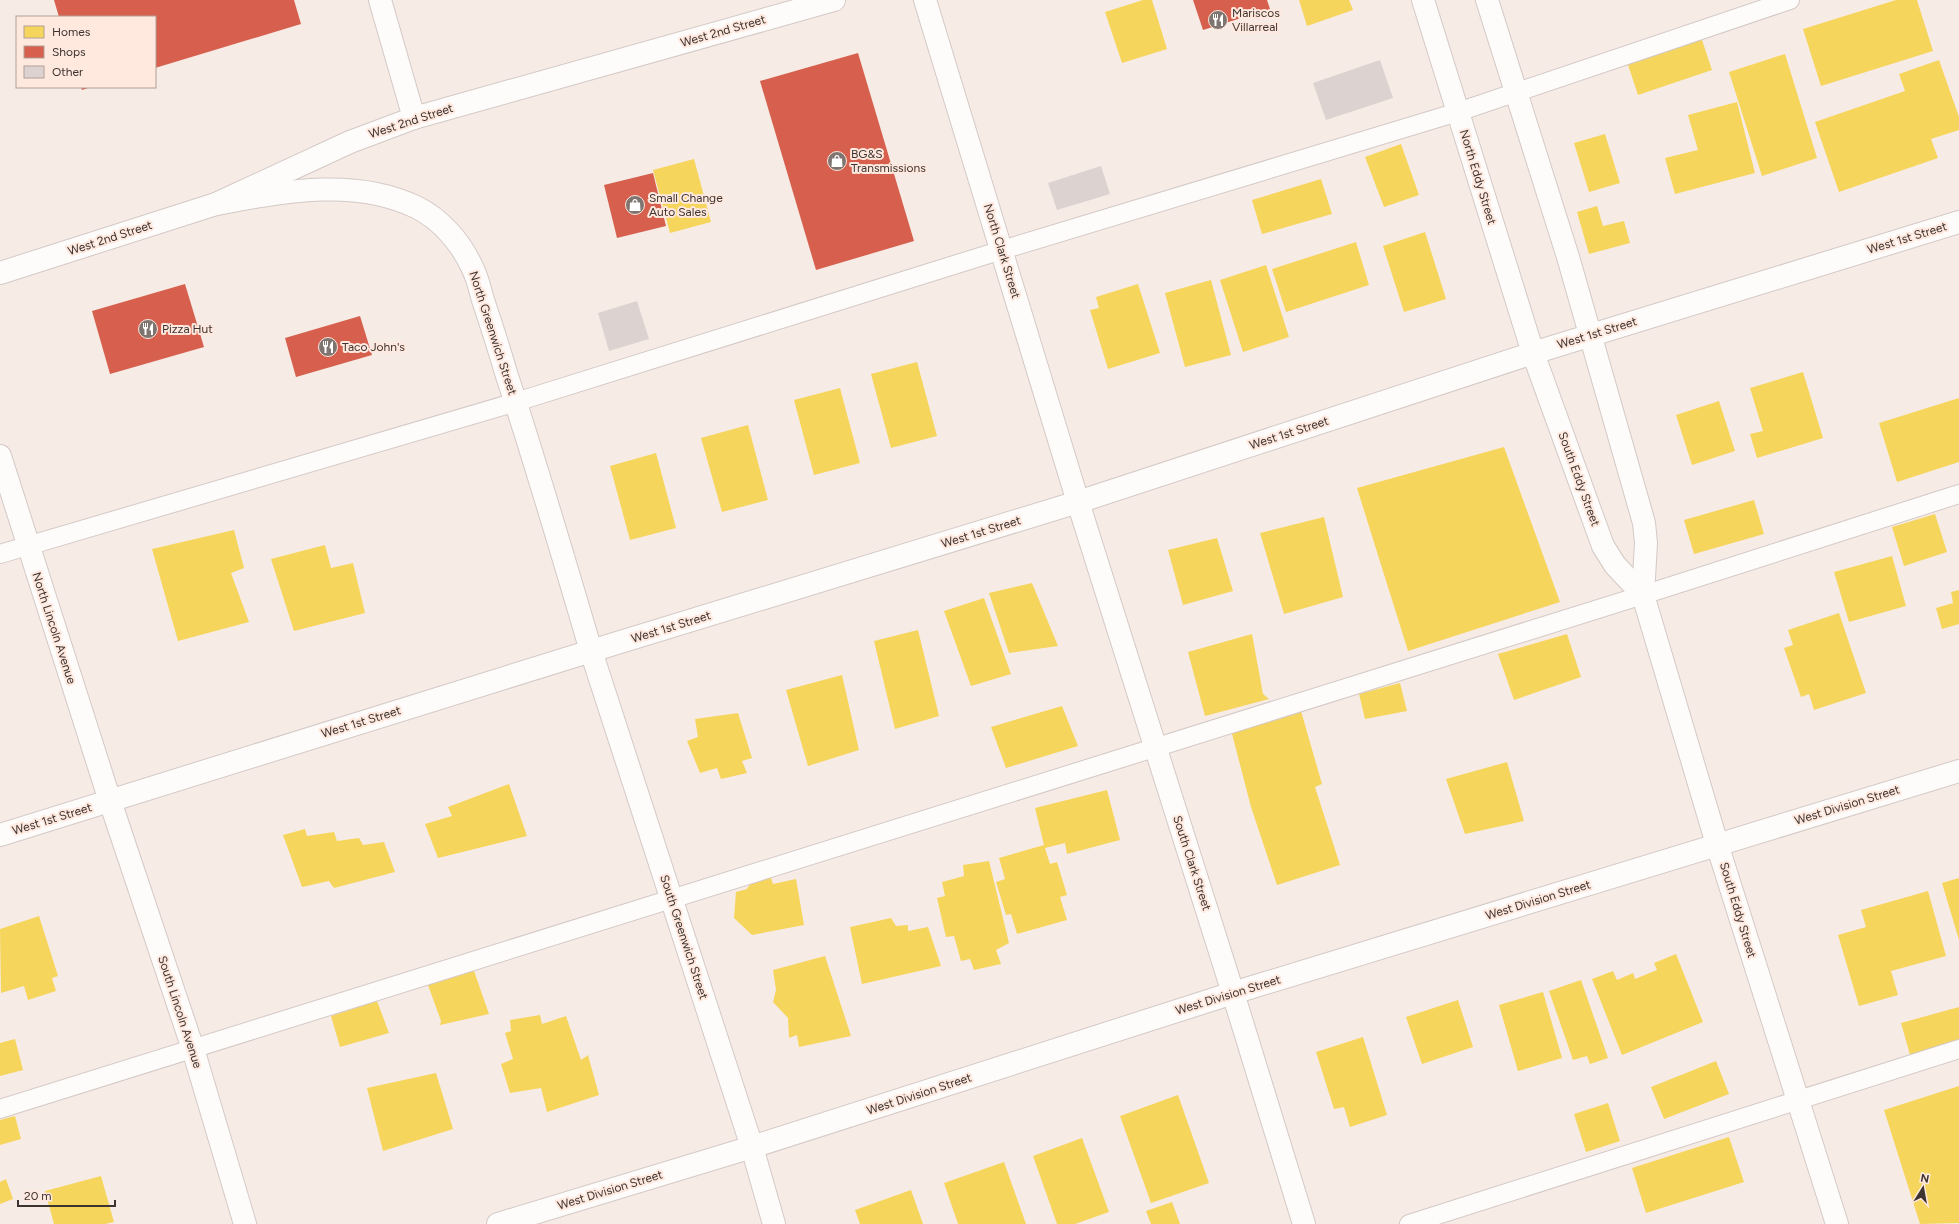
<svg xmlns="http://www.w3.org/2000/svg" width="1959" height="1224" viewBox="0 0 1959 1224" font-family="Figtree,sans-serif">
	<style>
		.homes { fill: #f6d55c }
		.shops { fill: #d6604d }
		.building { fill: #dcd2cf }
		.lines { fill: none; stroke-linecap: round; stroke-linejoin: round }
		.service-casing { stroke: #d3c9c5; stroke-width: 20 }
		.minor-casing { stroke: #d3c9c5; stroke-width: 24 }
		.secondary-casing { stroke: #d3c9c5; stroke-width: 24 }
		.trunk-casing { stroke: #d3c9c5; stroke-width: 24 }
		.service { stroke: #fefcfb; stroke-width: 18 }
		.minor { stroke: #fefcfb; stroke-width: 22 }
		.secondary { stroke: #fefcfb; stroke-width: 22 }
		.trunk { stroke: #fefcfb; stroke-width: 22 }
		.labels { text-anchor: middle; stroke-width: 4; stroke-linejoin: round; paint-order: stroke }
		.poi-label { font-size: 12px; fill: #3d3430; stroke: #ffe8de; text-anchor: start }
		.street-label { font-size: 12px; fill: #3d3430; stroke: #ffe8de }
	</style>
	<rect width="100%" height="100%" fill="#f7ebe6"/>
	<!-- homes -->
	<g class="homes">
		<polygon points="1143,0 1152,0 1167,49 1122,63 1105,12"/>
		<polygon points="1299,0 1349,0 1353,10 1307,26"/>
		<polygon points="1896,0 1917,0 1933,51 1821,86 1803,29"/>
		<polygon points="1701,37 1712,70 1638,95 1627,62"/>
		<polygon points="1785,54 1817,158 1762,176 1729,72"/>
		<polygon points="1939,60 1959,117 1959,130 1931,139 1938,158 1839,192 1815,122 1905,91 1899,74"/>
		<polygon points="1737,102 1755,173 1675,194 1665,158 1698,150 1688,115"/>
		<polygon points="1605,134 1620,183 1589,192 1574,143"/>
		<polygon points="1401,144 1419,195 1384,207 1365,157"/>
		<polygon points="694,159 711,222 670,233 653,170"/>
		<polygon points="1321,179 1332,214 1262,234 1252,200"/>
		<polygon points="1597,206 1603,226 1624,221 1630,243 1589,254 1577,212"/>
		<polygon points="1425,232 1446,299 1404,312 1383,246"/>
		<polygon points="1356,242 1369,285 1286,312 1272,269"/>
		<polygon points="1266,265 1289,337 1243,352 1220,280"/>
		<polygon points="1211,280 1231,355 1185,367 1165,293"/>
		<polygon points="1138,284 1160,353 1108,369 1090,310 1099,308 1096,297"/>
		<polygon points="917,362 937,436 891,448 871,374"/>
		<polygon points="1803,372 1823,438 1757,458 1750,434 1763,431 1750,388"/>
		<polygon points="840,388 860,463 814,475 794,400"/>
		<polygon points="1959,398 1959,462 1897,482 1879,423"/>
		<polygon points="1719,401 1735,451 1692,465 1676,415"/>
		<polygon points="748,425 768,500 722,512 701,438"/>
		<polygon points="1504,447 1560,602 1408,651 1357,488"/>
		<polygon points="656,453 676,528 630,540 610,466"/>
		<polygon points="1754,500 1764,534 1694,554 1684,520"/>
		<polygon points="1935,514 1947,552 1904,566 1892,527"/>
		<polygon points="1324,517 1343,597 1284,614 1260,533"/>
		<polygon points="234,530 244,568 231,573 249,622 178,641 152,549"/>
		<polygon points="1217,538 1233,591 1183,605 1168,550"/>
		<polygon points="325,545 331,568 353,563 365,613 294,631 271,559"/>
		<polygon points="1892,556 1906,606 1849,622 1834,572"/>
		<polygon points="1032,583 1058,646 1009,653 989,593"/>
		<polygon points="1959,590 1959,624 1942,629 1936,608 1953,603 1951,592"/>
		<polygon points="984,598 1011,674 971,686 944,611"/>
		<polygon points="1839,613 1866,693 1814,710 1809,694 1801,697 1784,648 1793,645 1788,630"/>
		<polygon points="918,630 939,716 895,729 874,641"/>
		<polygon points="1252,634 1263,694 1269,699 1205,716 1188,652"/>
		<polygon points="1567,634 1581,677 1514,700 1498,654"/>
		<polygon points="842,675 859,750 808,766 786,690"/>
		<polygon points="1400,683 1407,711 1365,719 1359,694"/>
		<polygon points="1062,706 1078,746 1006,768 991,727"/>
		<polygon points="1301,711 1322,784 1315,787 1340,865 1277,885 1251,807 1231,730"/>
		<polygon points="738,713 752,758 742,761 747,773 721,779 717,768 700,773 687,741 698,737 695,719"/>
		<polygon points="1507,762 1524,821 1465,834 1446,779"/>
		<polygon points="509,784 527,836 438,858 425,824 452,816 448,807"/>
		<polygon points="1107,790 1120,840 1067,854 1065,843 1045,848 1050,864 1057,862 1067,895 1060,897 1067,920 1017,934 1011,914 1006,915 996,882 1005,879 999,858 1044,845 1035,808"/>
		<polygon points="305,829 307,836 334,832 337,841 359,838 363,845 384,842 395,872 334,888 329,881 302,887 283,835"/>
		<polygon points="989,861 1009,943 996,950 1001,964 974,970 970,959 961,961 954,936 946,937 937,898 945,896 942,882 964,876 963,865"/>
		<polygon points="771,878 773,884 796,879 804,925 752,935 734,918 736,892 747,889 752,881"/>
		<polygon points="1959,878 1959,940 1942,883"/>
		<polygon points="1928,891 1946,956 1891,971 1898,995 1859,1006 1838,935 1866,927 1861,910"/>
		<polygon points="39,916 58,976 52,978 56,991 28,1000 24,986 1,993 0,929"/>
		<polygon points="891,918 896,926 908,925 908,931 928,927 941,966 862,984 850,927"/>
		<polygon points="1676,954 1703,1022 1622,1055 1592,979 1613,971 1617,980 1633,973 1635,979 1657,970 1654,963"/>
		<polygon points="825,956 851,1036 799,1047 797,1035 789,1038 788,1018 773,1002 776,990 773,970"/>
		<polygon points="474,971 489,1014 440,1025 441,1021 428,985"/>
		<polygon points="1581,980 1608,1058 1590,1064 1587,1056 1573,1060 1549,991"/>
		<polygon points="1543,992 1562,1058 1518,1071 1499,1005"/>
		<polygon points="1458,1000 1473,1047 1422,1064 1406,1017"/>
		<polygon points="377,1001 389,1033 340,1047 331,1016"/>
		<polygon points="1959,1007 1959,1042 1910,1055 1901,1023"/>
		<polygon points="540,1015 542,1024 566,1016 581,1060 588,1055 599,1095 547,1112 541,1088 510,1093 501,1064 513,1059 505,1033 511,1031 510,1020"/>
		<polygon points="1363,1037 1387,1115 1350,1127 1344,1107 1334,1109 1316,1052"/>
		<polygon points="15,1039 23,1070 0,1076 0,1043"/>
		<polygon points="1716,1061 1729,1094 1664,1119 1651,1087"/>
		<polygon points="436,1073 453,1129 383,1151 367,1088"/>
		<polygon points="1959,1086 1959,1223 1920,1224 1884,1110"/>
		<polygon points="1178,1095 1209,1183 1151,1203 1120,1116"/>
		<polygon points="1608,1103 1620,1141 1586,1152 1574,1114"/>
		<polygon points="15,1116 21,1139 0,1145 0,1120"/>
		<polygon points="1729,1137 1744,1182 1646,1213 1632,1168"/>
		<polygon points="1082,1138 1109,1212 1075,1224 1057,1224 1033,1156"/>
		<polygon points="1004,1162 1026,1224 958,1224 944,1183"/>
		<polygon points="101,1176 114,1222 105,1224 54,1224 45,1191"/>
		<polygon points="6,1179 13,1199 0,1204 0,1182"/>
		<polygon points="911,1190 923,1224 860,1224 855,1210"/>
		<polygon points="1172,1202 1180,1224 1151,1224 1146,1211"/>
	</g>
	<!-- shops -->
	<g class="shops">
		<polygon points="54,0 294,0 301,24 155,68 155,17 59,17"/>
		<polygon points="1193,0 1267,0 1270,9 1203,30"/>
		<polygon points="858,53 914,241 816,270 760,81"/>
		<polygon points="81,87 91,87 82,90"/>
		<polygon points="653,173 666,226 617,238 604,185"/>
		<polygon points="185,284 204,347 110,374 92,311"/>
		<polygon points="360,316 372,355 296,377 285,338"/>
	</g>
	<!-- building -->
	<g class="building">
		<polygon points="1380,60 1393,98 1326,120 1313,83"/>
		<polygon points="1101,166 1110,194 1057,210 1048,183"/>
		<polygon points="637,301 649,339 609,351 598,313"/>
	</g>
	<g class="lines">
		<defs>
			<g id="service">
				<polyline points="0,554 516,402 1002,250 1458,112 1790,0"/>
				<polyline points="0,1109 1643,595 1959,494"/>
				<polyline points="1409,1224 1959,1049"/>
			</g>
			<g id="minor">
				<polyline points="380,0 414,118"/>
				<polyline points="925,0 1078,502 1233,993 1304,1224"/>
				<polyline points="0,456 110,801 193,1049 245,1224"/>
				<polyline points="0,835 591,651 752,1147 774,1224"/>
				<polyline points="498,1224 752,1147 1233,993 1959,771"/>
			</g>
			<g id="secondary">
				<polyline points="1423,0 1533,353 1603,546 1615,565 1643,595"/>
				<polyline points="1487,0 1568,257 1644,523 1646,543 1643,595 1717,844 1837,1224"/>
			</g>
			<g id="trunk">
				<path d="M 216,204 C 282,192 353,177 416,207 C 441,219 461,243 472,267 C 478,278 480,291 484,303 C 492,327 500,352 507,376 C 537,467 564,559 591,651 L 1078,502 L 1533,353 L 1959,222"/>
				<polyline points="0,273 216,204 350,142 414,118 834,0"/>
			</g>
		</defs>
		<!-- service casing -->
		<use href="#service" class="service-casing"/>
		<!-- minor casing -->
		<use href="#minor" class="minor-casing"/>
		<!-- secondary casing -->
		<use href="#secondary" class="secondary-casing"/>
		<!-- trunk casing -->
		<use href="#trunk" class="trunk-casing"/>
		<!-- service -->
		<use href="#service" class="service"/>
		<!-- minor -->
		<use href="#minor" class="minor"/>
		<!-- secondary -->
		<use href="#secondary" class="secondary"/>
		<!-- trunk -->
		<use href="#trunk" class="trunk"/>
	</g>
	<!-- icons -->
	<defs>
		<symbol id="restaurant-disc" viewBox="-11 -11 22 22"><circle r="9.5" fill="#7e7470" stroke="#ffe8de"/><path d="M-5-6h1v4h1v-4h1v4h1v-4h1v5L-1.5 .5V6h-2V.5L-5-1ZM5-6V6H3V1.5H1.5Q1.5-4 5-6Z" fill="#fff"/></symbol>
		<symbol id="shop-disc" viewBox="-11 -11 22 22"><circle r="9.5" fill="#7e7470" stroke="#ffe8de"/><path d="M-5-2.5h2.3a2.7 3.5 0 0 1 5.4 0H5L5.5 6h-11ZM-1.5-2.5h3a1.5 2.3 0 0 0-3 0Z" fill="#fff"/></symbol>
	</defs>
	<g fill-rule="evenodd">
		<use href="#restaurant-disc" x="1207" y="9" width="22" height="22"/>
		<use href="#shop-disc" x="826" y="150" width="22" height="22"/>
		<use href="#shop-disc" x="624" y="194" width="22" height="22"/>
		<use href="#restaurant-disc" x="137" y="318" width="22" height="22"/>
		<use href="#restaurant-disc" x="317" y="336" width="22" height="22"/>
	</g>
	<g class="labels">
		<!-- poi labels -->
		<g class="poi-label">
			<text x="1232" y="17">Mariscos<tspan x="1232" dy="14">Villarreal</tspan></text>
			<text x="851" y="158">BG&amp;S<tspan x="851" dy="14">Transmissions</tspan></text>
			<text x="649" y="202">Small Change<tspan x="649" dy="14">Auto Sales</tspan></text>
			<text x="162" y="333">Pizza Hut</text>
			<text x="342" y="351">Taco John's</text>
		</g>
		<!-- street labels -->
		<g class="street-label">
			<text transform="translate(723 31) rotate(-16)" y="4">West 2nd Street</text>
			<text transform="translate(411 121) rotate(-18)" y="4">West 2nd Street</text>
			<text transform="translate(1478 177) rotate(73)" y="4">North Eddy Street</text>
			<text transform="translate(110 238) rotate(-18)" y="4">West 2nd Street</text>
			<text transform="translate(1907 238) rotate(-17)" y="4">West 1st Street</text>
			<text transform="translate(1002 251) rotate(73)" y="4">North Clark Street</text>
			<text transform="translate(493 333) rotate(72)" y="4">North Greenwich Street</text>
			<text transform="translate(1597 333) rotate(-17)" y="4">West 1st Street</text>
			<text transform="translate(1289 433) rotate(-18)" y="4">West 1st Street</text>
			<text transform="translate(1579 479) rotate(70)" y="4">South Eddy Street</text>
			<text transform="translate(981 532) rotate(-17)" y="4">West 1st Street</text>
			<text transform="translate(671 627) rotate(-17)" y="4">West 1st Street</text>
			<text transform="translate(54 628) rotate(72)" y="4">North Lincoln Avenue</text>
			<text transform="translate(361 722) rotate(-17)" y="4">West 1st Street</text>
			<text transform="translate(1847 805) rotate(-17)" y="4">West Division Street</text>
			<text transform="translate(52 819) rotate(-17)" y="4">West 1st Street</text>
			<text transform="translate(1192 863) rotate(72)" y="4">South Clark Street</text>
			<text transform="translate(1538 900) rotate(-17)" y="4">West Division Street</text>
			<text transform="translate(1738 910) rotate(73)" y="4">South Eddy Street</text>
			<text transform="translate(684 937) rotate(72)" y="4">South Greenwich Street</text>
			<text transform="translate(1228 995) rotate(-17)" y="4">West Division Street</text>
			<text transform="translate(180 1012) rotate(72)" y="4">South Lincoln Avenue</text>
			<text transform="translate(919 1094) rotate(-18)" y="4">West Division Street</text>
			<text transform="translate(610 1190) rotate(-17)" y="4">West Division Street</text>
		</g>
	</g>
	<!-- legend -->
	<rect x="16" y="16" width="140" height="72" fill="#ffe8de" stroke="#b1a098"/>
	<rect x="24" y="26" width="20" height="12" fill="#f6d55c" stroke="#b1a098"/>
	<text x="52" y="36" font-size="12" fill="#3d3430">Homes</text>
	<rect x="24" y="46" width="20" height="12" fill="#d6604d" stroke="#b1a098"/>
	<text x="52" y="56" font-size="12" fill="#3d3430">Shops</text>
	<rect x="24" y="66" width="20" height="12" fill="#dcd2cf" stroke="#b1a098"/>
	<text x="52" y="76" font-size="12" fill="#3d3430">Other</text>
	<!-- north arrow -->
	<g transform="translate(1923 1188) rotate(11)" stroke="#ffe8de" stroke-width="3" paint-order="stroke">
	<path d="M0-3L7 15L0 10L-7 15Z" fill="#3d3430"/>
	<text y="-6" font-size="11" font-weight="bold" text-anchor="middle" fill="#3d3430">N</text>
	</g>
	<!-- scale -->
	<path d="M18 1200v6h97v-6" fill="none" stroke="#3d3430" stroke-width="2"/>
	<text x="24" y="1200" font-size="12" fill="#3d3430" stroke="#ffe8de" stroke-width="3" paint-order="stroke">20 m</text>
</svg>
